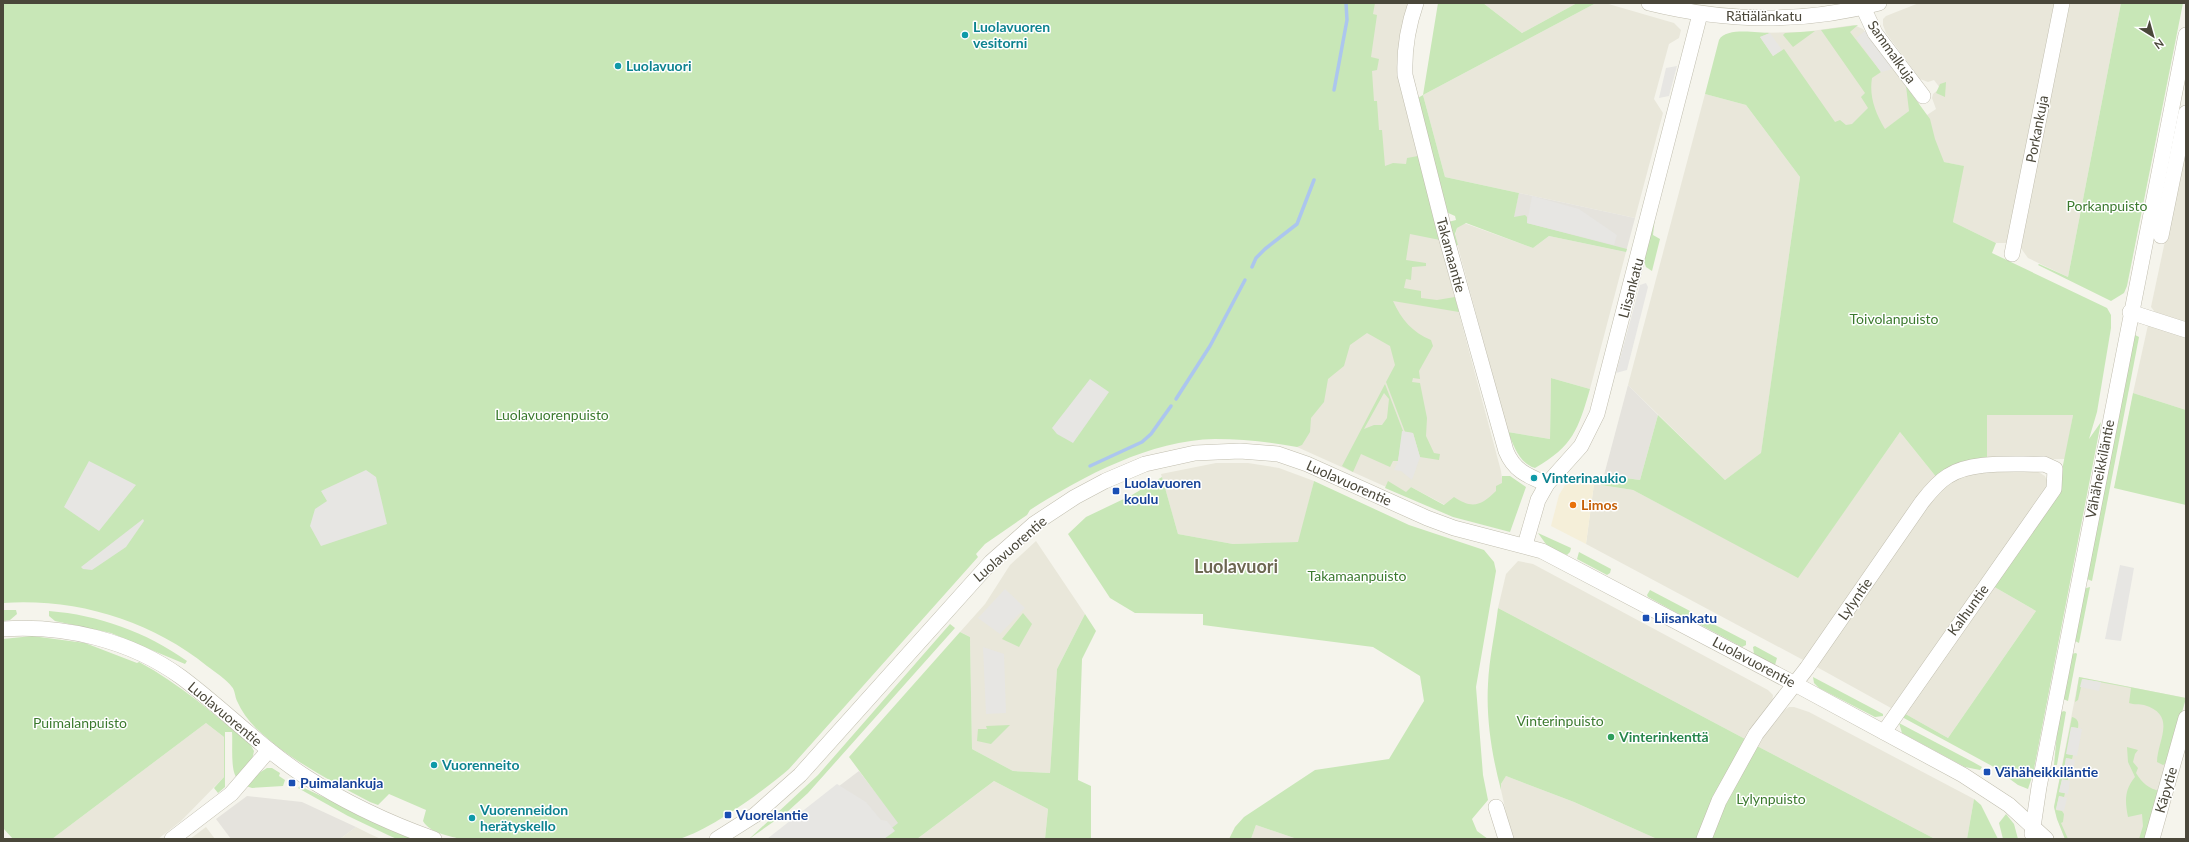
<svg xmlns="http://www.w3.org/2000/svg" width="2189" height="842" viewBox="0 0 2189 842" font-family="Lato,sans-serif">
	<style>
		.residential { fill: #e9e7da }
		.commercial { fill: #f5efd9 }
		.industrial { fill: #e5e3dd }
		.green { fill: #c8e7b7; fill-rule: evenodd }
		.parking { fill: #e7e6e3 }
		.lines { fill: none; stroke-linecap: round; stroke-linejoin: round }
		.stream { stroke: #acc6ee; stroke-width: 3.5 }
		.minor-casing { stroke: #c1beaf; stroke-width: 16 }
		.minor { stroke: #fff; stroke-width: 15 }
		.culture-dot { fill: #0f9aa8; stroke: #fff; stroke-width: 1.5 }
		.transit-dot { fill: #1a4fb4; stroke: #fff; stroke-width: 1.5 }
		.food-dot { fill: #e8710a; stroke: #fff; stroke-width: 1.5 }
		.leisure-dot { fill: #2e9e5b; stroke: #fff; stroke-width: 1.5 }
		.labels { text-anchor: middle; stroke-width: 3; stroke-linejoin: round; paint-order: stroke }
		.street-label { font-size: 14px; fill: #4a473a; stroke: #fff }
		.culture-label { font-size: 14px; font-weight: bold; fill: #0d838f; stroke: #fff; text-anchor: start }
		.park-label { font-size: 14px; fill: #3b7a2e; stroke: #fff }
		.transit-label { font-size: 14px; font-weight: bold; fill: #164399; stroke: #fff; text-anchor: start }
		.food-label { font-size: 14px; font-weight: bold; fill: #c56008; stroke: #fff; text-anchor: start }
		.leisure-label { font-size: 14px; font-weight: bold; fill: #27864d; stroke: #fff; text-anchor: start }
		.district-label { font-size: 18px; font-weight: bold; fill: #6c6751; stroke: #fff }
	</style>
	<rect width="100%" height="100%" fill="#f5f4ec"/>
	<!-- residential -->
	<g class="residential">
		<polygon points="1352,3 1408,3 1402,25 1397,64 1398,78 1421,170 1411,173 1349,158"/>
		<polygon points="1483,3 1577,3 1522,33"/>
		<polygon points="1596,3 1605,3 1674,23 1681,30 1679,38 1669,44 1654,99 1663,113 1635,218 1445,177 1423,95"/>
		<polygon points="1919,3 2056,3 2009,239 2006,243 1996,243 1953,222 1963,166 1929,159 1927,115 1936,109 1932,98 1933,94 1940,88 1934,80 1928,82 1920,79 1886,33 1883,25 1883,19 1886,16"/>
		<polygon points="2067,3 2121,3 2068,277 2028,258 2020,247"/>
		<polygon points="1854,25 1863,29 1919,104 1847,158 1754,33 1804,32"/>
		<polygon points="1705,94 1746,105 1800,177 1761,454 1725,480 1628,385"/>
		<polygon points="2186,142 2186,322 2155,312 2151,307"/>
		<polygon points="1429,201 1501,471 1504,495 1477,522 1411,487 1404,495 1297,447 1288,439"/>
		<polygon points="1464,223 1533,248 1549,236 1626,252 1590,389 1551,378 1550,439 1508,432 1455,236 1457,228"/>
		<polygon points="2148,325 2186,335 2186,410 2133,393"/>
		<polygon points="1987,415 2073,415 2065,459 1987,460"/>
		<polygon points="1900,432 1937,478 1805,661 1586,544 1594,484 1633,490 1798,577"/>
		<polygon points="1216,463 1248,463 1279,468 1314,481 1299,542 1233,544 1178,534 1161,474"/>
		<polygon points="2035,470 2045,476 2047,481 2045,492 1891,708 1815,666 1935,494 1951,482 1975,471"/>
		<polygon points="1036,541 1085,614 1057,669 1050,773 1013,771 972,749 970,637 960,632 985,604 1010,565"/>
		<polygon points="1518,561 1533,564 1768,690 1773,695 1772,705 1747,740 1498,608 1506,574"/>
		<polygon points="1991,585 2036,611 1948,738 1902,712"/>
		<polygon points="2079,677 2186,698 2145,839 2065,839 2057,819 2054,807"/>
		<polygon points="1789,707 1794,707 1809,712 1974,799 1967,839 1935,839 1757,746 1783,711"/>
		<polygon points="206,723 224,737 224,777 181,821 158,839 52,839"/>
		<polygon points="1506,776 1574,802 1657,839 1512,839 1501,790 1501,784"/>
		<polygon points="994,781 1048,809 1045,839 917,839"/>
		<polygon points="1256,825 1297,839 1251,839"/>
		<polygon points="206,827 215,839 190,839"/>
		<polygon points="356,827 370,834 381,839 340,839"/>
	</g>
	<!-- commercial -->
	<polygon class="commercial" points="1568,480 1594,484 1586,544 1551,526 1559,495"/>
	<!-- industrial -->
	<g class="industrial">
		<polygon points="1519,193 1635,218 1626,252 1511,227"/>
		<polygon points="1628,385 1658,415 1640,480 1604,475"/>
		<polygon points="859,771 899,823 878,839 769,839"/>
		<polygon points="247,796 302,802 356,827 340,839 231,839 216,819"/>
	</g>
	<!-- green -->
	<g class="green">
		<path d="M 3,3 L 1375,3 L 1373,14 L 1377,15 L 1371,57 L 1379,59 L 1377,70 L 1372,71 L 1374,101 L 1377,101 L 1379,130 L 1382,130 L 1385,166 L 1393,163 L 1406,164 L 1407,158 L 1418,156 L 1440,240 L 1410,234 L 1406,260 L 1426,263 L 1426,266 L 1412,267 L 1411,280 L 1406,279 L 1404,288 L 1421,291 L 1421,298 L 1437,300 L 1455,297 L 1459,312 L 1393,301 C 1401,319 1413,333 1431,340 L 1433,346 L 1419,371 L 1420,379 L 1413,378 L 1412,382 L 1420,383 L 1427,418 L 1426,436 L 1434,453 L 1440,454 L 1439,460 L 1420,457 L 1413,433 L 1405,432 L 1386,382 L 1395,365 L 1390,346 L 1367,333 L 1350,345 L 1344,366 L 1328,379 L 1324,402 L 1311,418 L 1310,432 L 1302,445 L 1297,447 C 1270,442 1243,439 1215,439 C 1151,440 1083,476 1030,510 L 1027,515 L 985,544 L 976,554 L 978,557 L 789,769 C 763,791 712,829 679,839 L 460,839 C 447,835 430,833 423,821 L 426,810 L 389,794 L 378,805 L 370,802 C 332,782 290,760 258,730 C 249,722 242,712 237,701 C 235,697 235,690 232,687 C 226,679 215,672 207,666 C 150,620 76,598 3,603 Z"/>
		<polygon points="1438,3 1483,3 1522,33 1577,3 1596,3 1423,95 1445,177 1519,193 1514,217 1525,215 1527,217 1527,223 1627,249 1626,252 1549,236 1533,248 1466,223 1457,228 1455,234 1458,245 1455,246 1448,222 1456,220 1455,216 1446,212 1416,99 1423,95"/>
		<polygon points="2121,3 2183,3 2127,286 2124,293 2111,301 2038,265 2039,264 2068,277"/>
		<path d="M 1858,25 L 1850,32 L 1881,72 L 1872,78 C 1869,96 1875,113 1885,129 L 1909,111 L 1906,86 L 1930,119 L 1935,139 L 1944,162 L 1964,166 L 1953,222 L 1996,243 L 1992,253 L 2107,308 L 2111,315 L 2111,328 L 2097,412 L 2089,439 L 2101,422 L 2033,774 L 2028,789 L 2018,785 L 1992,766 L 1902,717 L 1902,712 L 1948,738 L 2036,611 L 1991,585 L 2061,475 L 2073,415 L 1987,415 L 1987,460 L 1937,478 L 1900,432 L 1798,578 L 1633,490 L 1601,485 L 1604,475 L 1640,480 L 1658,415 L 1725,480 L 1761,453 L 1800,177 L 1746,105 L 1705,94 L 1719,40 C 1726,27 1757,33 1770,33 L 1760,37 L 1773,56 L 1784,49 L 1835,122 L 1840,120 L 1846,125 L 1852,124 L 1868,108 L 1861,97 L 1865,93 L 1821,30 Z"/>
		<polygon points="1815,31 1793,47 1783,35 1785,33"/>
		<polygon points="1946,82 1945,97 1936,93 1940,84"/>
		<polygon points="1655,217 1653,235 1660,239 1652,271 1646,267 1644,261"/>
		<polygon points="2133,334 2139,337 2092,581 2087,579"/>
		<path d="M 1551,378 L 1590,389 C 1578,430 1573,446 1535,468 C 1519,463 1514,446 1508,432 L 1550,439 Z"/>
		<path d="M 1385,384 L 1403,431 L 1398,461 L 1393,461 L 1390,467 L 1361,454 L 1353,472 L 1342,466 ZM 1384,393 L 1389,399 L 1387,418 L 1382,425 L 1374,425 L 1364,429 Z"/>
		<polygon points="2133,393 2186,410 2186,505 2114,488"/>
		<path d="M 1502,476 L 1510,476 L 1526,487 L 1510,532 L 1453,517 L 1385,488 L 1388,481 L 1406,492 L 1411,487 L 1444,505 L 1454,497 C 1472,509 1481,506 1496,491 L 1496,486 L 1502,483 Z"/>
		<polygon points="1162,477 1178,534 1233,544 1298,542 1314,481 1409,525 1484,550 1494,562 1496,571 1476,687 1483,775 1488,800 1472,819 1477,831 1488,839 1297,839 1256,825 1251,839 1229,839 1235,827 1244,817 1315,770 1389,759 1424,701 1420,676 1373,647 1203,625 1203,614 1135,613 1110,598 1068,534 1086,517 1132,495"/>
		<polygon points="1538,533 1571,548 1570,552 1567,555 1548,547"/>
		<polygon points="1579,552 1611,569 1610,573 1607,575 1577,559"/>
		<polygon points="2090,587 2079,643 2075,641 2083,589"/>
		<polygon points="1650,590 1690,611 1688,617 1686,618 1648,597 1647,595"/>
		<path d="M 1498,608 L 1747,740 L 1698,839 L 1657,839 L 1574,802 L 1506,776 L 1501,784 L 1501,790 C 1492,756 1486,719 1488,684 C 1489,659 1495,633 1498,608 Z"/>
		<polygon points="3,610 16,610 17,614 10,620 3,621"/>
		<path d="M 49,611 C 99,615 146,632 187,661 L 185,664 L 111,633 L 55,621 L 49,616 Z"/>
		<polygon points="1023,613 1032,624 1019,647 1002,639"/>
		<polygon points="1085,614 1096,631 1082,659 1078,780 1091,786 1091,839 1045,839 1048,809 994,781 917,839 878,839 898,823 849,757 960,632 970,637 972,749 1013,771 1050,773 1057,669"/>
		<polygon points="1698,616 1746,641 1746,645 1742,647 1697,623"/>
		<polygon points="950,624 955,628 808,793 786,813 749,839 818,775"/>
		<path d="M 32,636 L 85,643 L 137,663 L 139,662 C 180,684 214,714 250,744 L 254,751 L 252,760 L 237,778 C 230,771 233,743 232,732 L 225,732 L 225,787 L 218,793 L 214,788 L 224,777 L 224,737 L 206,723 L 52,839 L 13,839 L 3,828 L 3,639 Z"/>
		<polygon points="1755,646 1777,658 1775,665 1754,654 1753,647"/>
		<polygon points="2076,653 2077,654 2068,701 2063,699 2071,654"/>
		<polygon points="1813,677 1883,714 1883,716 1875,717 1819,688 1814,683"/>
		<path d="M 2079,677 L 2186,698 L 2168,762 L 2163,765 L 2157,762 C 2157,741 2178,715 2144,705 C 2140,704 2134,705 2129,703 L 2131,688 L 2083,679 L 2078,700 L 2075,702 Z"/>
		<polygon points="2064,711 2066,712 2057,765 2054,765 2058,722 2061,712"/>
		<path d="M 2072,717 C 2078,719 2079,722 2078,728 L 2072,727 L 2067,754 L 2073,755 L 2072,759 L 2066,758 L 2063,775 L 2068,776 L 2068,780 L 2062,780 L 2059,792 L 2065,793 L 2064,797 L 2059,796 L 2056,810 L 2062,811 L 2064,814 L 2063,822 L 2061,823 L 2068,839 L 2065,839 L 2057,819 L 2054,807 Z"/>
		<polygon points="1899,723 1973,762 1982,767 1980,770 1965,767 1902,733"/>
		<polygon points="1010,725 991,744 977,741 978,729 987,729 986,726"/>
		<polygon points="1757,746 1935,839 1709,839 1722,807"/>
		<path d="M 2127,747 L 2138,750 L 2135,754 L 2133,762 L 2138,768 L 2136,773 C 2142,783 2149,789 2160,791 L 2145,839 L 2139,839 L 2143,826 L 2142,814 L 2128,817 C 2125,802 2124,790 2135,777 L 2128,762 Z"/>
		<polygon points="267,768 272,768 280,773 279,776 285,780 283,786 252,788 246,786 259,773"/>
		<polygon points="300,786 412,839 397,839 390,836 348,816 298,788"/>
		<polygon points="1974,799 1981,805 1998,839 1967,839"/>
		<polygon points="2006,814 2014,824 2018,839 2003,839 1999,823"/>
	</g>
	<!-- parking -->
	<g class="parking">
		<polygon points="1865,31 1893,69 1881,72 1856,38"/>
		<polygon points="1770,33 1782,50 1773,56 1760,37"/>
		<polygon points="1677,66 1669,96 1659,98 1666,68"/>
		<polygon points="1532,196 1579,209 1617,235 1614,245 1527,223"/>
		<polygon points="1646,283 1648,287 1627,370 1616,373 1640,285"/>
		<polygon points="1090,379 1109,392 1073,443 1057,434 1052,428"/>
		<polygon points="1402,431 1413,433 1420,457 1412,480 1401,471 1394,470 1398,461"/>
		<polygon points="89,461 136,485 99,531 64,507"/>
		<polygon points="366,470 376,477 387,524 321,546 310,526 315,509 327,501 321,491"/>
		<polygon points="143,519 144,521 126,547 92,570 83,569 81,567"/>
		<polygon points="2120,565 2134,568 2121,641 2105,639"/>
		<polygon points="1005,589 1025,608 1000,634 978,618"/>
		<polygon points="983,647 1004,654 1006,713 986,714"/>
		<polygon points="2082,679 2101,682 2099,691 2080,687"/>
		<polygon points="2071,727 2082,729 2077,756 2066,754"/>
		<polygon points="2066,758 2075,760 2072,777 2063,775"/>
		<polygon points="2062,779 2070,781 2068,794 2059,792"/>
		<polygon points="837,784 866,802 881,820 887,821 895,831 884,839 767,839"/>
		<polygon points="2059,796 2067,798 2064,811 2056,809"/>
	</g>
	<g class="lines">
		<!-- stream -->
		<g class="stream">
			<polyline points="1334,90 1347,20 1346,3"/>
			<polyline points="1252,267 1256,258 1265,249 1297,224 1314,180"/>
			<polyline points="1176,399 1210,346 1245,280"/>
			<polyline points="1090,466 1142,442 1151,434 1171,406"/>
		</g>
		<defs>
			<g id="minor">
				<path d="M 1416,3 C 1408,26 1404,51 1405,75 L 1445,233 L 1506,451 C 1514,471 1528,476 1547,484"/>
				<path d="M 1649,3 C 1726,22 1803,24 1879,3"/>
				<polyline points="1863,7 1875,33 1923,96"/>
				<polyline points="2161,236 2186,113"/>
				<polyline points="2012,254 2062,3"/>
				<polyline points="2130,312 2186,330"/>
				<polyline points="1525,545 1538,500 1547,484 1581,446 1597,414 1700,14"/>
				<path d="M 3,629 C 65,625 130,640 181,677 C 224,709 261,748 306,777 C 346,803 389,823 434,839"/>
				<polyline points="1496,807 1506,839"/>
				<polyline points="2032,834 2039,787 2186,35"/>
				<polyline points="172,839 231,794 269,750"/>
				<polyline points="717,839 755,815 800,775 991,562 1034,524 1075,497 1105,481 1145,464 1195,453 1240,451 1278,454 1307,464 1427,518 1454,528 1542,551 1795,684 1963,775 2009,805 2046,839"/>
				<path d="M 1704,839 L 1719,801 L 1756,734 L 1807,668 L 1922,502 C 1929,493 1938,482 1948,476 C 1972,460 2016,465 2044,464 L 2055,469 L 2054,489 L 1884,732"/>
				<polyline points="2152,839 2186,718"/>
			</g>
		</defs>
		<!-- minor casing -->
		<use href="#minor" class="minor-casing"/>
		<!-- minor -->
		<use href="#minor" class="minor"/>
	</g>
	<!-- markers -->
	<g class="culture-dot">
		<circle cx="965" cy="35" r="4"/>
		<circle cx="618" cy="66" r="4"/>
		<circle cx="1534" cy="478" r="4"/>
		<circle cx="434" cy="765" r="4"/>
		<circle cx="472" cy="818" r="4"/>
	</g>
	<g class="transit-dot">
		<rect x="1112" y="487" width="8" height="8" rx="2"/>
		<rect x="1642" y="614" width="8" height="8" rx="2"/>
		<rect x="1983" y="768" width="8" height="8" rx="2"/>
		<rect x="288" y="779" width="8" height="8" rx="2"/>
		<rect x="724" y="811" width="8" height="8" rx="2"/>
	</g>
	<circle class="food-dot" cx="1573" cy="505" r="4"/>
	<circle class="leisure-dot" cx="1611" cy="737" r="4"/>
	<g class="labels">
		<!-- street labels -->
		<g class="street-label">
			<text x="1764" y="21">Rätiälänkatu</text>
			<text transform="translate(1892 52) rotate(55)" y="5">Sammalkuja</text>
			<text transform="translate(2037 129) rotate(-79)" y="5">Porkankuja</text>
			<text transform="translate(1451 255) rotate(75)" y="5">Takamaantie</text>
			<text transform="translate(1631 288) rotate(-75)" y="5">Liisankatu</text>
			<text transform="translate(2100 469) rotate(-79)" y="5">Vähäheikkiläntie</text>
			<text transform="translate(1349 483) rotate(24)" y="5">Luolavuorentie</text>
			<text transform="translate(1010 549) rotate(-41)" y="5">Luolavuorentie</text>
			<text transform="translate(1855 599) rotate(-55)" y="5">Lylyntie</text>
			<text transform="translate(1968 610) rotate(-54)" y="5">Kalhuntie</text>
			<text transform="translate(1754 662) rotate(28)" y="5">Luolavuorentie</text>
			<text transform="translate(225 714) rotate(40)" y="5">Luolavuorentie</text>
			<text transform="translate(2166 790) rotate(-74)" y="5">Käpytie</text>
		</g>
		<!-- culture labels -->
		<g class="culture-label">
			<text x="973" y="32">Luolavuoren<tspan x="973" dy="16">vesitorni</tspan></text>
			<text x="626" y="71">Luolavuori</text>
			<text x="1542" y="483">Vinterinaukio</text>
			<text x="442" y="770">Vuorenneito</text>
			<text x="480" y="815">Vuorenneidon<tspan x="480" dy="16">herätyskello</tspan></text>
		</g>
		<!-- park labels -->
		<g class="park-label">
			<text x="2107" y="211">Porkanpuisto</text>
			<text x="1894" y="324">Toivolanpuisto</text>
			<text x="552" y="420">Luolavuorenpuisto</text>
			<text x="1357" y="581">Takamaanpuisto</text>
			<text x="1560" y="726">Vinterinpuisto</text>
			<text x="80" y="728">Puimalanpuisto</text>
			<text x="1771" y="804">Lylynpuisto</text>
		</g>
		<!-- transit labels -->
		<g class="transit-label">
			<text x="1124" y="488">Luolavuoren<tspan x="1124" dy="16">koulu</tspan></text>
			<text x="1654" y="623">Liisankatu</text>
			<text x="1995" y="777">Vähäheikkiläntie</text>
			<text x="300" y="788">Puimalankuja</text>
			<text x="736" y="820">Vuorelantie</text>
		</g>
		<!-- food labels -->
		<g class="food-label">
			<text x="1581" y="510">Limos</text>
		</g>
		<!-- leisure labels -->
		<g class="leisure-label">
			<text x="1619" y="742">Vinterinkenttä</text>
		</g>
		<!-- district labels -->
		<g class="district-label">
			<text x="1236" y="573">Luolavuori</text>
		</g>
	</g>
	<!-- border -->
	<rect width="2189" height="842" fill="none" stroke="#4a473a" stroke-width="8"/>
	<!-- north arrow -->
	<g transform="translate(2153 36) rotate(143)" stroke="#ffffff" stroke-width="3" paint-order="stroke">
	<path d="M0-3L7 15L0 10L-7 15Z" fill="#4a473a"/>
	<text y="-6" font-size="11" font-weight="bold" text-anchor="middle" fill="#4a473a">N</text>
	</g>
</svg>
